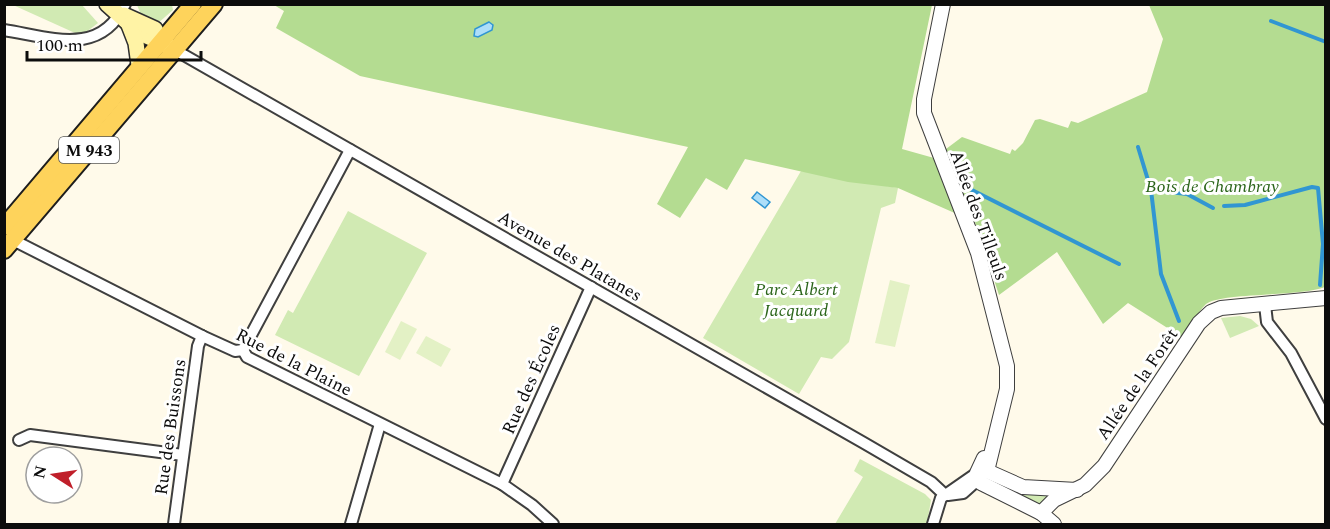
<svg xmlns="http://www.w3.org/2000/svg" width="1330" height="529" viewBox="0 0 1330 529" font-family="Spectral,serif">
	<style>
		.green { fill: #d1eab3 }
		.forest { fill: #b4dc91 }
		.pitch { fill: #e3f1c5 }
		.water { fill: #addef9; stroke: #3196d2; stroke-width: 1.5 }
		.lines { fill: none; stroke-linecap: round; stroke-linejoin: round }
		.stream { stroke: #3196d2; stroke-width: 4 }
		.minor-casing { stroke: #3f3f3f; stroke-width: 14 }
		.tertiary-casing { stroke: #3f3f3f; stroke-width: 16 }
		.secondary-casing { stroke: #2e2e2e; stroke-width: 18 }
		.primary-casing { stroke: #1d1d1d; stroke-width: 20 }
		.minor { stroke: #fff; stroke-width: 10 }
		.tertiary { stroke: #fff; stroke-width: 14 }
		.secondary { stroke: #fff3a5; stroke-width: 15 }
		.primary { stroke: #fed35b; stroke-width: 16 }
		.labels { text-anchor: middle; stroke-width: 6; stroke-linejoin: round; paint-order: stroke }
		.shield { fill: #fff; stroke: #555; stroke-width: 1.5 }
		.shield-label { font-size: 16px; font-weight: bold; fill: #0c0c0c }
		.park-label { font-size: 18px; font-style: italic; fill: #2b651a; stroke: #fff }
		.street-label { font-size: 18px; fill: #0c0c0c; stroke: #fff }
	</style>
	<rect width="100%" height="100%" fill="#fffaea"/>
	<!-- green -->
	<g class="green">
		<polygon points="13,5 82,5 98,23 85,33 75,33"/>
		<polygon points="137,5 172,5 173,10 157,24 141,15"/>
		<polygon points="801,171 898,188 895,203 881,208 849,342 832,359 821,357 799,394 703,338"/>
		<polygon points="348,211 427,253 359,376 275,335 288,310 293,313"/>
		<polygon points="1240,316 1251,319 1259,326 1230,338 1221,318"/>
		<polygon points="860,459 925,494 931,500 927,524 835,524 863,477 854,471"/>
		<polygon points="987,477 1058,493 1038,507 986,480"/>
	</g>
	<!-- forest -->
	<path class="forest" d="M 274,5 L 932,5 L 902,149 L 934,158 L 962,137 L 1010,154 L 1012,149 L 1015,151 L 1023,143 L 1035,120 L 1040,119 L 1068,128 L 1071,121 L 1078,123 L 1147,92 L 1163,39 L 1149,5 L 1325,5 L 1325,287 C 1300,297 1221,292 1206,304 C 1196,313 1192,328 1188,341 L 1128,303 L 1103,324 L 1057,252 L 999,295 L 975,222 L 898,188 L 848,182 L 745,159 L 727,190 L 706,178 L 680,218 L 657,204 L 688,147 L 360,76 L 276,28 L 284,11 Z"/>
	<!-- pitch -->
	<g class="pitch">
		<polygon points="890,280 910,285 895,347 875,343"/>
		<polygon points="401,321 417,329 400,360 385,352"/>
		<polygon points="426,336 451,349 441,367 416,353"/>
	</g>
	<!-- water -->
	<g class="water">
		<polygon points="489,22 493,25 492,30 478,37 474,36 475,29"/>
		<polygon points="757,192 770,202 765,208 752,198"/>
	</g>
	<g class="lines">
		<!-- stream -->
		<g class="stream">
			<polyline points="1271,21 1326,42"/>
			<polyline points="1138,147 1151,190 1161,274 1179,321"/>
			<polyline points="962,185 1119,264"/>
			<polyline points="1151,190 1187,194 1213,208"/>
			<polyline points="1224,206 1245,205 1312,187 1318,188 1323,244 1320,285"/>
		</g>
		<defs>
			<g id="minor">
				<path d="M 4,30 C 49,37 101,58 125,4"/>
				<polyline points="175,50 864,443 931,482 945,495"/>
				<polyline points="13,240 202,336 235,351 243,350"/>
				<polyline points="1265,305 1267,322 1291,353 1326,419"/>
				<polyline points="243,350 247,357 502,484 532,505 553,524"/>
				<polyline points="243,350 350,150"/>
				<polyline points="19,440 30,435 183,455"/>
				<polyline points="502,484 591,287"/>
				<polyline points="948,495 963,493 982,476"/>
				<polyline points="174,524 198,346 202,336"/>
				<polyline points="351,524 380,424"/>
				<polyline points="933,524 941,498 977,473"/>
			</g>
			<g id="tertiary">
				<polyline points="943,4 924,99 924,113 978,253 1007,366 1007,389 987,471 1023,487 1077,490"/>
				<polyline points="984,458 977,473 981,483 1041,513 1054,524"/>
				<polyline points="1041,513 1054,500 1085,485 1104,466 1199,323 1211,312 1221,308 1326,298"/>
			</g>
			<g id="secondary">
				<polyline points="107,4 138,32 170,47"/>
				<polyline points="124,15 155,29 161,41"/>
				<polyline points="129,25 136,43 139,65"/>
			</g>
			<g id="primary">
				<polyline points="4,227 193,4"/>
				<polyline points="4,250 214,4"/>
			</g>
		</defs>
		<!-- minor casing -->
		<use href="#minor" class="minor-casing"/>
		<!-- tertiary casing -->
		<use href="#tertiary" class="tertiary-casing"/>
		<!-- secondary casing -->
		<use href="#secondary" class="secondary-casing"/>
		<!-- primary casing -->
		<use href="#primary" class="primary-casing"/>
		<!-- minor -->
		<use href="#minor" class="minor"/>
		<!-- tertiary -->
		<use href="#tertiary" class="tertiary"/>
		<!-- secondary -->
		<use href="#secondary" class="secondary"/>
		<!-- primary -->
		<use href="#primary" class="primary"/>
	</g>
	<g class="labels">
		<!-- shield labels -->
		<rect class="shield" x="59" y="137" width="60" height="26" rx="4.5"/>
		<g class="shield-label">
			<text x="89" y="156">M 943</text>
		</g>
		<!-- park labels -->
		<g class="park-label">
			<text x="1212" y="192">Bois de Chambray</text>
			<text x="796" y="295">Parc Albert<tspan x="796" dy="21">Jacquard</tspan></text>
		</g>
		<!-- street labels -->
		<g class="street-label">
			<text transform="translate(979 215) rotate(70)" y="6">Allée des Tilleuls</text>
			<text transform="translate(570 256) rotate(30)" y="6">Avenue des Platanes</text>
			<text transform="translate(294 362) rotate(27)" y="6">Rue de la Plaine</text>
			<text transform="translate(531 379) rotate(-66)" y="6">Rue des Écoles</text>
			<text transform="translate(1137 384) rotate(-56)" y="6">Allée de la Forêt</text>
			<text transform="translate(170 427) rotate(-82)" y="6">Rue des Buissons</text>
		</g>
	</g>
	<!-- border -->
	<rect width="1330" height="529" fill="none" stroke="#0c0c0c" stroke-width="12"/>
	<!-- north arrow -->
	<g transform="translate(54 475) rotate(282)"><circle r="28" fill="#ffffff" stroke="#9e9e9e" stroke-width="1.5"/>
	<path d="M0-4.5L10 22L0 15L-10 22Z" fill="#c01f2a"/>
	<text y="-9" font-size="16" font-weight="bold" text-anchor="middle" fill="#0c0c0c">N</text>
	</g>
	<!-- scale -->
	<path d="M27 51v9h174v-9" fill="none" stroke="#0c0c0c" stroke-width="3"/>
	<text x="36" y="51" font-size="18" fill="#0c0c0c" stroke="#ffffff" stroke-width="4.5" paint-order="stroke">100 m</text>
</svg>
